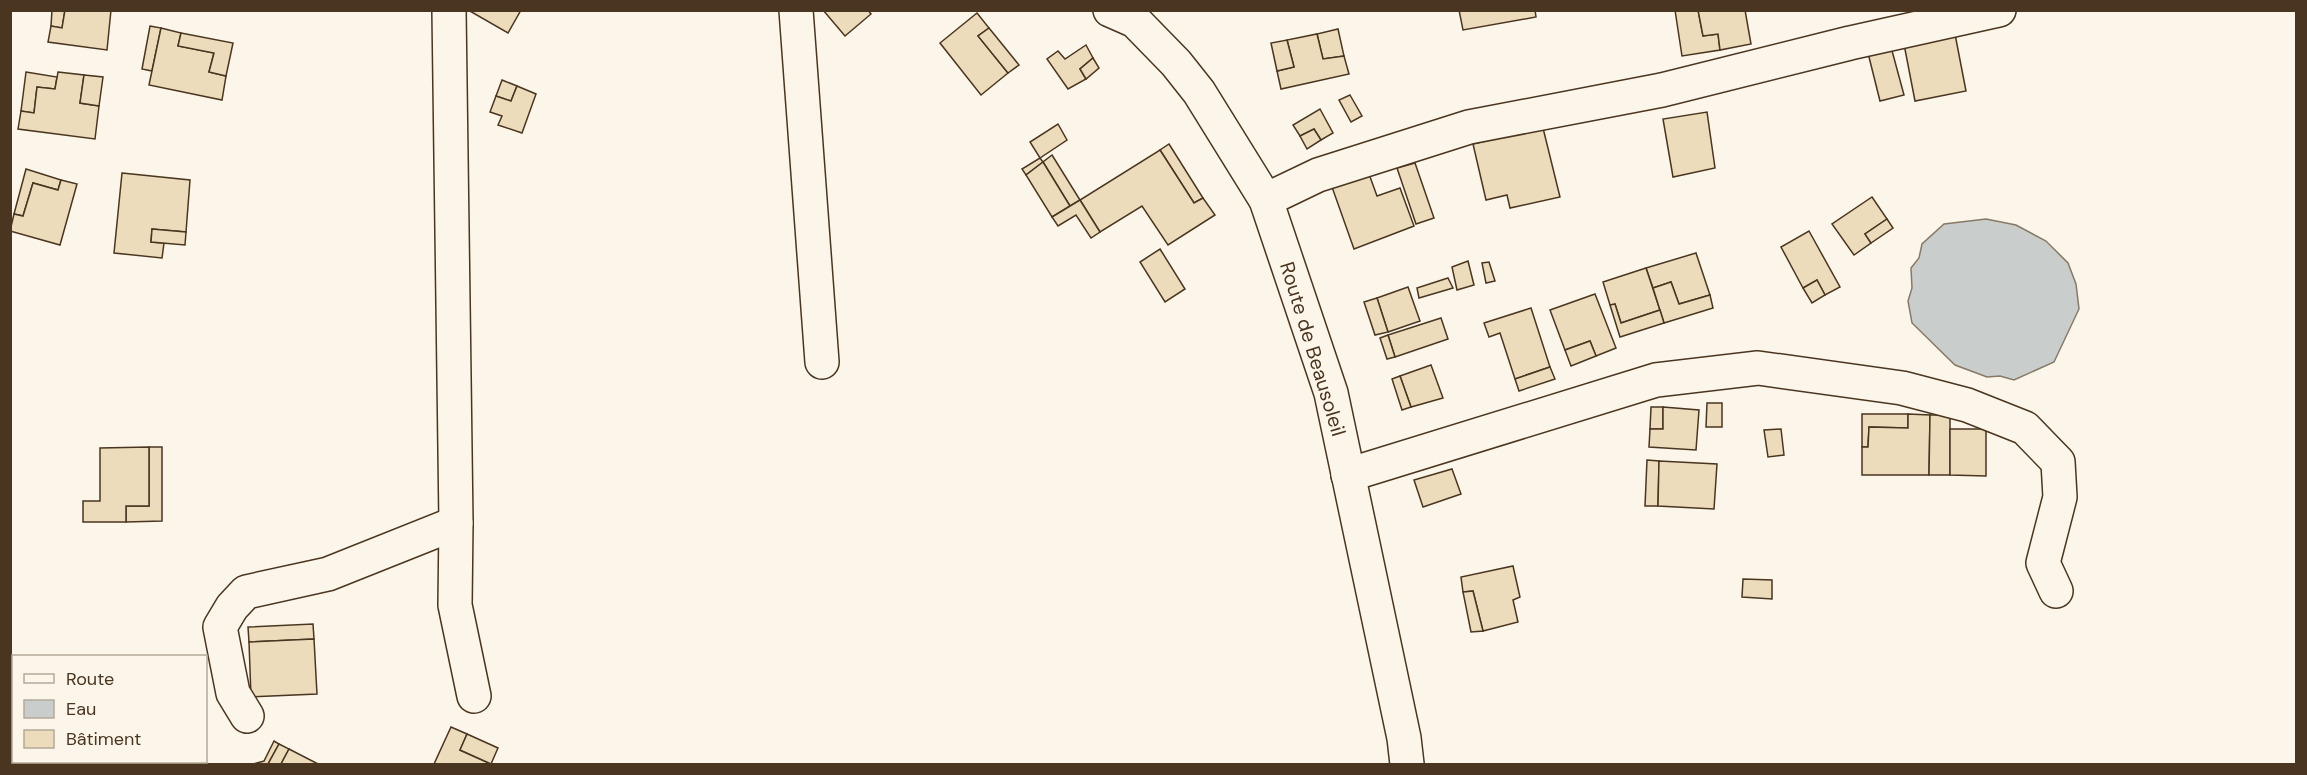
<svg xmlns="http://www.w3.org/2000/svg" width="2307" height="775" viewBox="0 0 2307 775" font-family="'DM Sans',sans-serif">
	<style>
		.water { fill: #c9cecd; stroke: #887966; stroke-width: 1.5 }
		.building { fill: #ecdcbc; stroke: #4a3520; stroke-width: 1.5 }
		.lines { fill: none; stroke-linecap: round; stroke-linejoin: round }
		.minor-casing { stroke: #4a3520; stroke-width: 36 }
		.minor { stroke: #fbf6e9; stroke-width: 33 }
		.labels { text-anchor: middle; stroke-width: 4.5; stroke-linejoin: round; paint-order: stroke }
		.street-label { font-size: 20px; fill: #4a3520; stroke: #fbf6e9 }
	</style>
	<rect width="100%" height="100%" fill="#fbf6e9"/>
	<!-- water -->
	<polygon class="water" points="1986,219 2016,225 2046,241 2068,263 2076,284 2079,309 2054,362 2014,380 2000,376 1987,377 1955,365 1912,323 1908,301 1912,288 1911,268 1919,258 1922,244 1944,224"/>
	<!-- building -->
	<g class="building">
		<polygon points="52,10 65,10 62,28 51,26"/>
		<polygon points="65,10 111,10 107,50 48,42 51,26 62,28"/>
		<polygon points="468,10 521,10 508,33"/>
		<polygon points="823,10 868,10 871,14 845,36"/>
		<polygon points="1459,10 1535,10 1536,17 1463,30"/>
		<polygon points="1675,10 1698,10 1703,36 1718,34 1720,50 1682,56"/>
		<polygon points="1698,10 1745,10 1751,44 1720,50 1718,34 1703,36"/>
		<polygon points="977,13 989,28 978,36 1008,73 981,95 940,43"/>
		<polygon points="150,26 161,28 152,71 142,69"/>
		<polygon points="161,28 181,33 178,46 214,53 209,72 226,76 222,100 149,85"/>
		<polygon points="989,28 1019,65 1008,73 978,36"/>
		<polygon points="1338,29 1344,56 1323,59 1317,34"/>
		<polygon points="1954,29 1966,91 1915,101 1903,39"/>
		<polygon points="181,33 233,43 226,76 209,72 214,53 178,46"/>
		<polygon points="1317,34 1323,59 1344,56 1349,74 1281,89 1277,71 1294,67 1287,40"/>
		<polygon points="1287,40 1294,67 1277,71 1271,43"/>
		<polygon points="1086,45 1093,58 1080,69 1086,79 1068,89 1047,59 1058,51 1065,59"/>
		<polygon points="1891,47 1904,95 1880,101 1868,53"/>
		<polygon points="1093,58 1099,68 1086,79 1080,69"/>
		<polygon points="26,72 57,77 55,89 37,87 34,113 21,111"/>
		<polygon points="58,72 84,75 80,103 99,106 95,139 18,129 21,111 34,113 37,87 55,89"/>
		<polygon points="84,75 103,77 99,106 80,103"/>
		<polygon points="502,80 517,86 511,101 496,96"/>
		<polygon points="517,86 536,94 522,133 498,125 502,116 490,112 496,96 511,101"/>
		<polygon points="1350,95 1362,116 1351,122 1339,100"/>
		<polygon points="1320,109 1333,133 1321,140 1314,129 1300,136 1293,125"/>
		<polygon points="1707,112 1715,168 1673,177 1663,119"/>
		<polygon points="1058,124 1067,140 1040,158 1030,142"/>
		<polygon points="1543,128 1560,197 1510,208 1507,195 1486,200 1473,144"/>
		<polygon points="1314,129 1321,140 1307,149 1300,136"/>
		<polygon points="1169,144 1203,198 1194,203 1160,150"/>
		<polygon points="1160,150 1194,203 1203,198 1215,215 1168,245 1142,206 1100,232 1080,200"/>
		<polygon points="1052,155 1080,200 1070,206 1043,162"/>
		<polygon points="1040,158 1043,162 1026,175 1022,169"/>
		<polygon points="1043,162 1070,206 1052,217 1026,175"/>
		<polygon points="1415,163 1434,218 1416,224 1397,168"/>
		<polygon points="26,169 61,180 58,190 33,183 23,216 14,214"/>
		<polygon points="122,173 190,180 186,232 152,229 151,242 164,243 162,258 114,253"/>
		<polygon points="1369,174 1377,196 1400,188 1414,226 1354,249 1332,187"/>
		<polygon points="61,180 77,184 60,245 10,231 14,214 23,216 33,183 58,190"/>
		<polygon points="1872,197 1887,219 1865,234 1871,243 1854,255 1832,224"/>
		<polygon points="1080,200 1100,232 1091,238 1076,215 1058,226 1052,217"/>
		<polygon points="1887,219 1893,228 1871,243 1865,234"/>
		<polygon points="152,229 186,232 185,245 151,242"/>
		<polygon points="1809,231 1840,287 1825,295 1817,280 1803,288 1781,247"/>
		<polygon points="1160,249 1185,289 1165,302 1140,262"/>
		<polygon points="1696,253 1710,295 1679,304 1671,282 1653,288 1646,268"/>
		<polygon points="1468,261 1474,285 1457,290 1452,267"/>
		<polygon points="1489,262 1495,281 1486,283 1482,263"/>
		<polygon points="1646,268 1660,310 1621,323 1615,304 1610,305 1603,282"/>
		<polygon points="1448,278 1453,288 1419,298 1417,288"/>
		<polygon points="1817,280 1825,295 1812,303 1803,288"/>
		<polygon points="1671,282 1679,304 1710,295 1713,308 1664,323 1653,288"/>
		<polygon points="1408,287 1420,321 1388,332 1377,298"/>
		<polygon points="1595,294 1616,348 1596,356 1590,341 1565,350 1550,310"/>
		<polygon points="1377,298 1388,332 1375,335 1364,302"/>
		<polygon points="1615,304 1621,323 1660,310 1664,323 1620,337 1610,305"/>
		<polygon points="1531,308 1550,367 1515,379 1500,333 1489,337 1484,323"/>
		<polygon points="1441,318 1448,339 1395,357 1388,335"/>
		<polygon points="1388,335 1395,357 1387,359 1380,338"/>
		<polygon points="1590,341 1596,356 1571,366 1565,350"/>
		<polygon points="1431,365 1443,398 1411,407 1400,376"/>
		<polygon points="1550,367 1555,379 1519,391 1515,379"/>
		<polygon points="1400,376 1411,407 1402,410 1392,379"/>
		<polygon points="1707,403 1722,403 1722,427 1706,427"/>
		<polygon points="1651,407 1663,407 1663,429 1650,429"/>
		<polygon points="1663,407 1699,410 1696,450 1649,447 1650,429 1663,429"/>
		<polygon points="1862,414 1908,414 1908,428 1869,427 1868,447 1862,447"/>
		<polygon points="1908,414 1930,415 1929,475 1862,475 1862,447 1868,447 1869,427 1908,428"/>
		<polygon points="1930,415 1950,415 1950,475 1929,475"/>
		<polygon points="1781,429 1784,455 1768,457 1764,430"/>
		<polygon points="1950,429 1986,429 1986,476 1950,475"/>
		<polygon points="149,447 162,447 162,521 126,522 126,506 149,506"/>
		<polygon points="149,447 149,506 126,506 126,522 83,522 83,501 100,501 100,448"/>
		<polygon points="1647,460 1659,461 1658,506 1645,506"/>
		<polygon points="1659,461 1717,464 1714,509 1658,506"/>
		<polygon points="1452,469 1461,494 1423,507 1414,480"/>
		<polygon points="1513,566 1520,597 1513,600 1518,622 1483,631 1473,591 1463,592 1461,577"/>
		<polygon points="1743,579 1772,580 1772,599 1742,597"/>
		<polygon points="1473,591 1483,631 1471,632 1463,592"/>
		<polygon points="313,624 314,639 249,642 248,627"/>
		<polygon points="314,639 317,694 251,697 249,642"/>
		<polygon points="451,727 467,734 460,750 491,764 434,764"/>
		<polygon points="467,734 498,748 491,764 460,750"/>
		<polygon points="274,741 279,744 268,764 253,764 264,761"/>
		<polygon points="279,744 289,749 281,764 268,764"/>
		<polygon points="289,749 318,764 281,764"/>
	</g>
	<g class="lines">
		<defs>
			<g id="minor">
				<polyline points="449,10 456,523 455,605 474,696"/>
				<polyline points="796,10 822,362"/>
				<polyline points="1110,10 1135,21 1176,63 1199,92 1266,200 1331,393 1404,738 1407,764"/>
				<polyline points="1266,200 1318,175 1469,127 1662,90 1850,43 1999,10"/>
				<polyline points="1348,475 1656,380 1758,368 1902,388 1967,405 2025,428 2058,462 2060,497 2043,563 2056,591"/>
				<polyline points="247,716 233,693 220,627 232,607 246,592 328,574 456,523"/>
			</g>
		</defs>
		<!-- minor casing -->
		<use href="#minor" class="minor-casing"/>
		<!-- minor -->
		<use href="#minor" class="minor"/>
	</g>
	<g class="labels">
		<!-- street labels -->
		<g class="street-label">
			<text transform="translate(1313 349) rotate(73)" y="7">Route de Beausoleil</text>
		</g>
	</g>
	<!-- border -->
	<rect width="2307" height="775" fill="none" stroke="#4a3520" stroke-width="24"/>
	<!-- legend -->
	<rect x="12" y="655" width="195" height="108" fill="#fbf6e9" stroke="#b4a999" stroke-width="1.5"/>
	<rect x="24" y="674" width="30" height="9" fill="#fbf6e9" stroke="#b4a999" stroke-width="1.5"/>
	<text x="66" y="685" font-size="18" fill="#4a3520">Route</text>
	<rect x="24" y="700" width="30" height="18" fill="#c9cecd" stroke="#b4a999" stroke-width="1.5"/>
	<text x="66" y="715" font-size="18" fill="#4a3520">Eau</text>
	<rect x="24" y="730" width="30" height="18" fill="#ecdcbc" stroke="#b4a999" stroke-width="1.5"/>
	<text x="66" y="745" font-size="18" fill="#4a3520">Bâtiment</text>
</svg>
